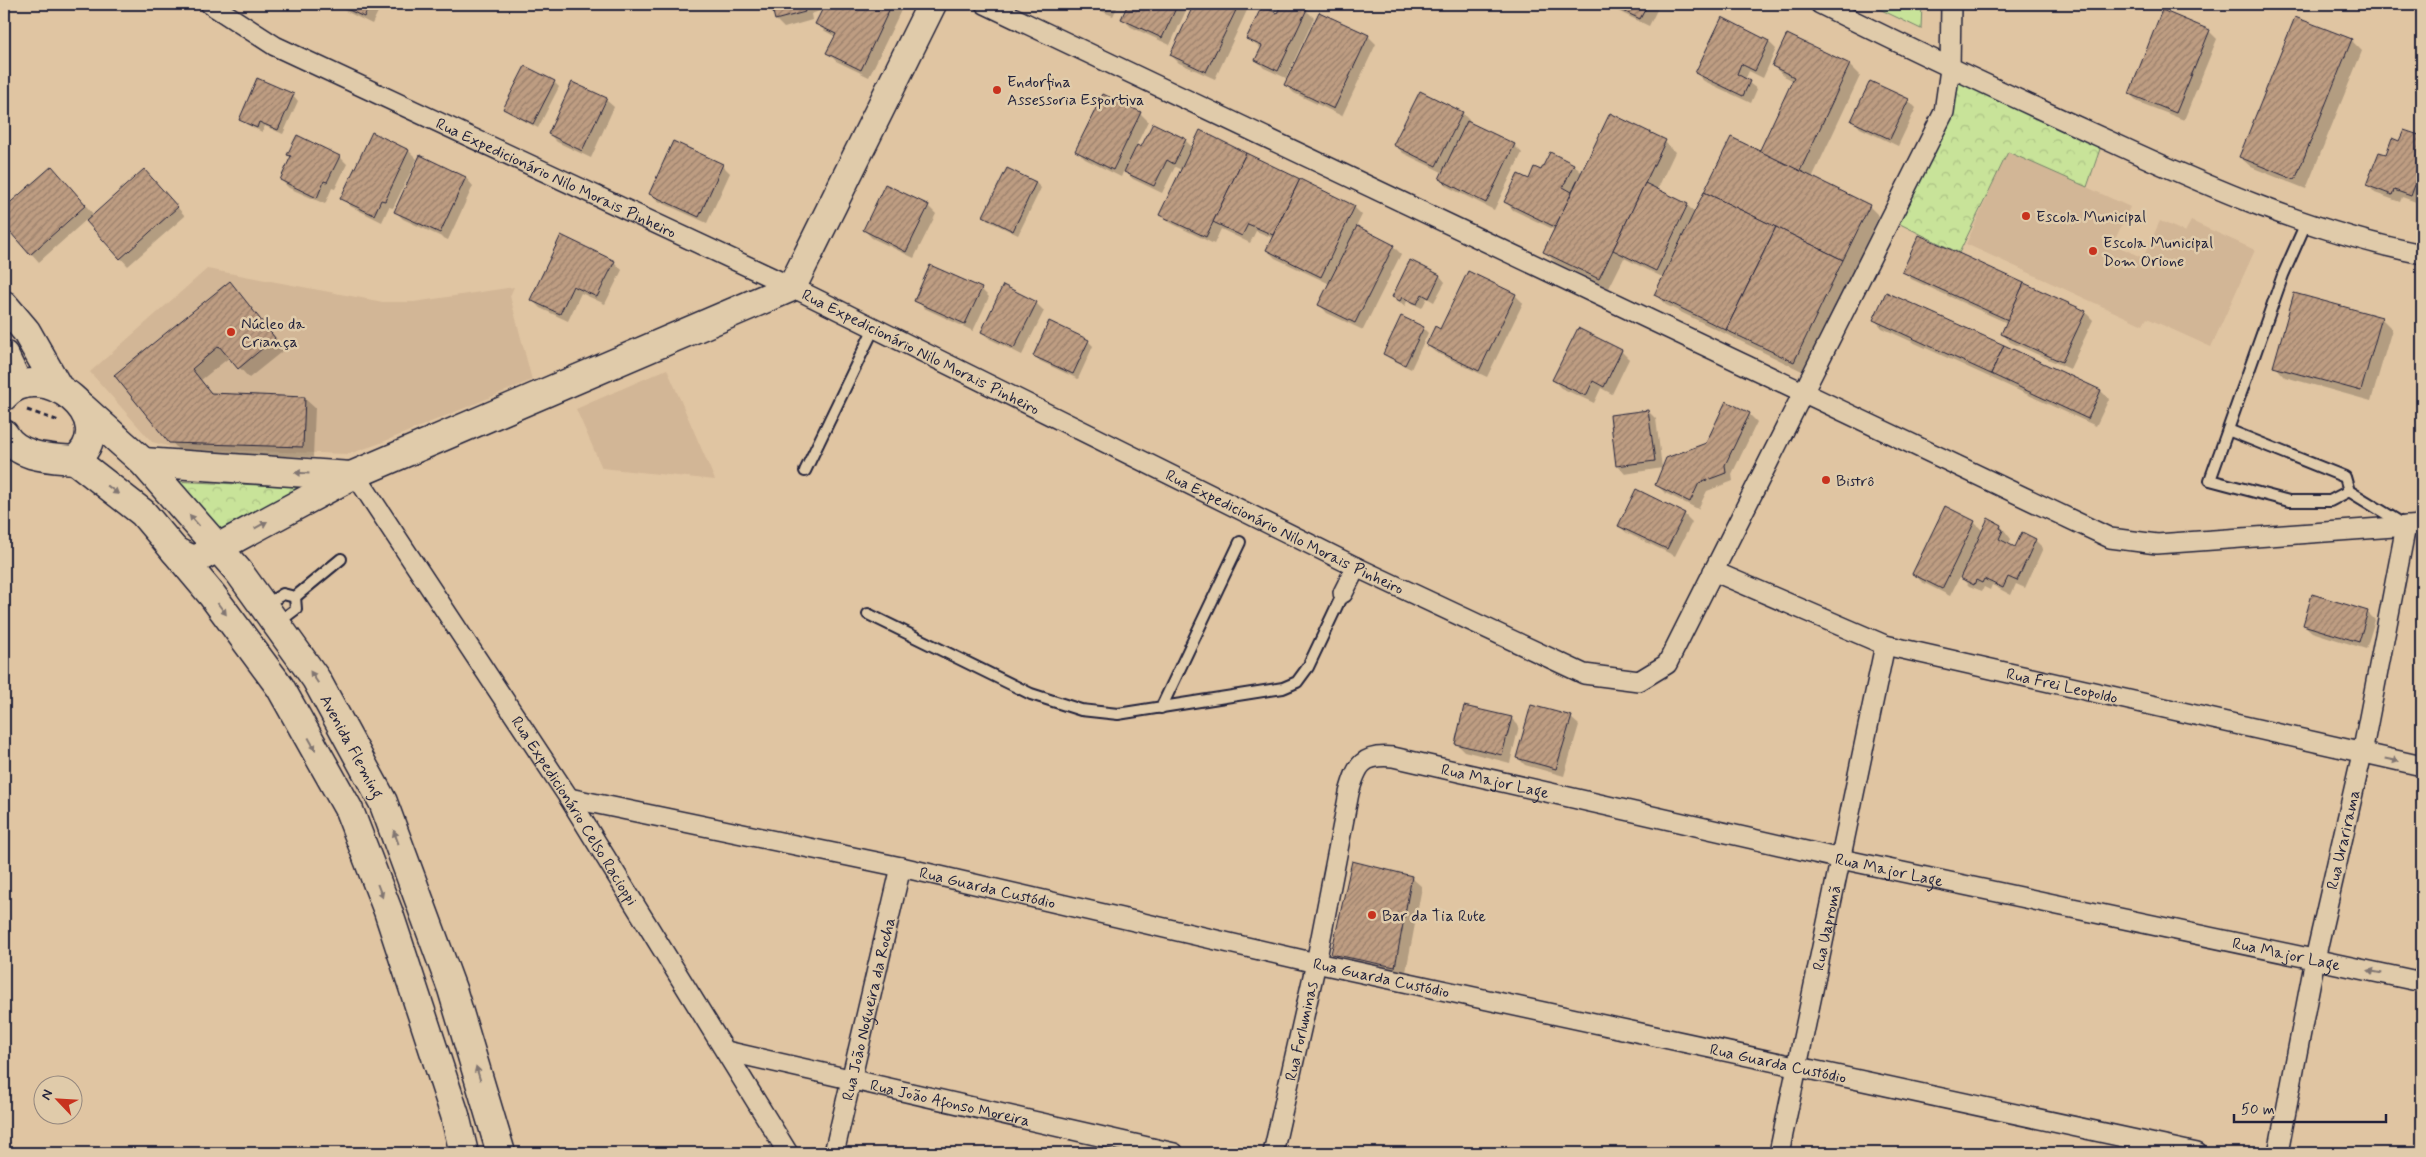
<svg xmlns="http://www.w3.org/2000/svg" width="2426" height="1157" viewBox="0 0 2426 1157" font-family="Mynerve,sans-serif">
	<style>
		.built { fill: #d2b696 }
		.park { fill: url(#park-crowns); stroke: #75826a }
		.pitch { fill: #c8e399; stroke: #75826a }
		.shadow { fill: #0003 }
		.building { fill: url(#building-hatch); stroke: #22223b }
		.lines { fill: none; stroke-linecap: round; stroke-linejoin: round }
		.lane-casing { stroke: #22223b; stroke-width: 14 }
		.street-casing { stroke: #22223b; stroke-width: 22 }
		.secondary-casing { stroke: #22223b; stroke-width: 31 }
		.path { stroke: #22223b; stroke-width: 3; stroke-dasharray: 5 4; stroke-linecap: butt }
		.lane { stroke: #e0cbaa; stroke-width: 10 }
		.street { stroke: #e0cbaa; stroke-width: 19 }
		.secondary { stroke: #e0cbaa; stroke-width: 28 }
		.oneway { fill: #817672 }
		.poi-dot { fill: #c8321e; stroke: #e0cbaa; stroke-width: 2 }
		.labels { text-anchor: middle; stroke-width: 5; stroke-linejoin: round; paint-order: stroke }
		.poi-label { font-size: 16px; fill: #22223b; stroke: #e0cbaa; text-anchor: start }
		.street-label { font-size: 16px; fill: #22223b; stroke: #e0cbaa }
	</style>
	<defs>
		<pattern id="park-crowns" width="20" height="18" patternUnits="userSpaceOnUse" patternTransform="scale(1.25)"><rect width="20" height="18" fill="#c8e399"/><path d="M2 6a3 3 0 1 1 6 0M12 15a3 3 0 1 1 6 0" fill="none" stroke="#acc285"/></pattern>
		<pattern id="building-hatch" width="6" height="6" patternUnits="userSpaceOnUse" patternTransform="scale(1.25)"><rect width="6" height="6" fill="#be9d82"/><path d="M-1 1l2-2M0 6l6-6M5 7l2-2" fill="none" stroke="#9a806c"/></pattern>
	</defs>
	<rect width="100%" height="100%" fill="#e0c5a2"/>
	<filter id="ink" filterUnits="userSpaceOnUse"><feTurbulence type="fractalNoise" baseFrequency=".02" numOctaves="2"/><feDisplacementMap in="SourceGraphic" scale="10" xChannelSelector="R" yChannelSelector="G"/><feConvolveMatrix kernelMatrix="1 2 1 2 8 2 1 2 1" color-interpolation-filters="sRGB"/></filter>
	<g filter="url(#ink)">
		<!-- built -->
		<g class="built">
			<polygon points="2008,151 2130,207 2113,244 2143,258 2160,221 2185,232 2191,221 2255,250 2211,347 2147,318 2143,325 1966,244"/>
			<polygon points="207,269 383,302 414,302 514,287 510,296 532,380 378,444 349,454 179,449 152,442 90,372"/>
			<polygon points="667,369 715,480 602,468 576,409"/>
		</g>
		<!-- park -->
		<g class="park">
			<polygon points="1954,71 2101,146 2087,187 2008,152 1959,253 1898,223"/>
			<polygon points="171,481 303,487 217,535"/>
		</g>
		<!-- pitch -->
		<polygon class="pitch" points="1869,4 1922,4 1921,29"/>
		<!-- shadow -->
		<g class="shadow">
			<polygon points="331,4 382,4 372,24"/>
			<polygon points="772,4 904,4 869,77 836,61 828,53 836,37 825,31 817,24 823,10 811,14 812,20 784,28 776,20"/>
			<polygon points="1085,4 1119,4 1113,16"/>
			<polygon points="1130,4 1189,4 1170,45 1131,27 1123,19"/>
			<polygon points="1195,4 1250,4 1215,79 1179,63 1171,55"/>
			<polygon points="1283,4 1292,4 1306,10 1314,18 1286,78 1264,68 1256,60 1262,49 1247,39 1278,15"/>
			<polygon points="1603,4 1660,4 1649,26"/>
			<polygon points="2209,31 2217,39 2184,120 2138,102 2130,94"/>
			<polygon points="1368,36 1376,44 1342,116 1294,93 1286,85"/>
			<polygon points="2351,40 2362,51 2306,189 2251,167 2240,157"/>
			<polygon points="1769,42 1776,49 1763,78 1749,71 1745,80 1757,89 1751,103 1704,81 1696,73"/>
			<polygon points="1849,65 1860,76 1812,178 1869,206 1879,216 1804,372 1666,305 1656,295 1664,278 1624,258 1609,288 1555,262 1544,251 1555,230 1513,210 1506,202 1529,180 1542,172 1574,165 1582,173 1665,142 1675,152 1657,190 1687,205 1695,213 1760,153 1794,81 1784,76 1773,66"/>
			<polygon points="554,82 559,87 538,128 509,113 504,108"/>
			<polygon points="293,95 298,101 283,134 265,126 262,132 246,124 241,119"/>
			<polygon points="606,100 614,107 591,158 557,142 549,134"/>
			<polygon points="1908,100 1916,108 1898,146 1860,128 1853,120"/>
			<polygon points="1140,113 1148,121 1136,146 1142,149 1185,140 1193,148 1201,132 1354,207 1362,215 1356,227 1393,246 1401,254 1363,330 1327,313 1320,305 1330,284 1275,258 1267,250 1273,238 1256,231 1250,243 1221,229 1214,244 1169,222 1161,214 1182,170 1175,167 1162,193 1133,179 1124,170 1121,177 1085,159 1077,151"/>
			<polygon points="1462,113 1470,121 1469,123 1514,145 1522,153 1494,210 1448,187 1440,179 1444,173 1403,153 1395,145"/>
			<polygon points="2405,131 2422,138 2422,194 2419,203 2402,197 2400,202 2375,193 2368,185 2387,156 2400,143"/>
			<polygon points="372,134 409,151 417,159 393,208 389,207 382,222 350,206 342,198"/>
			<polygon points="289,154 340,157 347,164 335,189 332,188 325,204 289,188 281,180 292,157"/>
			<polygon points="421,157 466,178 473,186 448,240 403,219 395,211"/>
			<polygon points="722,165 730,173 707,223 658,201 650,193"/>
			<polygon points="52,167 94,215 152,178 185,216 128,266 86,220 39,262 4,223 4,210"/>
			<polygon points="1007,169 1036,183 1041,188 1018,235 989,221 984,216"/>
			<polygon points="928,206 936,214 914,258 872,238 864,230"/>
			<polygon points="614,262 622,270 605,304 581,293 568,321 540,308 532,300"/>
			<polygon points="1410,262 1440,276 1445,282 1434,302 1427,298 1422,308 1407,301 1405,306 1393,297"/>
			<polygon points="1903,271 2085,312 2093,320 2070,369 2010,342 2003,334 2007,323 1911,279"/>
			<polygon points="230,283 285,349 249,378 230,357 201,380 213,395 304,398 315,408 313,457 181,453 116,375"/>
			<polygon points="981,289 989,297 973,331 924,308 916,300"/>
			<polygon points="1887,293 2101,391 2109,399 2096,426 1882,328 1875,320"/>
			<polygon points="1515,295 1523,303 1487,377 1435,352 1427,345 1440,331"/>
			<polygon points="1036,303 1044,311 1022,355 990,339 982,332"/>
			<polygon points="2381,318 2392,329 2371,401 2285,377 2275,366"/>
			<polygon points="1423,328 1428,333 1411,369 1389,358 1384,353"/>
			<polygon points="1088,341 1093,346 1078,379 1040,361 1035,356"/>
			<polygon points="1621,351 1629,359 1612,394 1601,388 1594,403 1561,388 1553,380"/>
			<polygon points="1648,411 1656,419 1662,468 1625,474 1618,466"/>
			<polygon points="1749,414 1757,422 1732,474 1733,481 1707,491 1698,509 1665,493 1657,485"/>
			<polygon points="1684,514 1692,522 1675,556 1627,533 1619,526"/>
			<polygon points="1974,522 1983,531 2001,526 2011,539 2008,545 2016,548 2035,540 2043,548 2025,588 2016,584 2011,595 1992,585 1990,590 1984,587 1982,591 1969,586 1960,576 1950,596 1922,582 1914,574"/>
			<polygon points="2367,612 2375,620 2366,649 2312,632 2304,625"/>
			<polygon points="1511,718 1519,726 1510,763 1464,751 1456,743"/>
			<polygon points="1571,718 1579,725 1564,776 1525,765 1517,757"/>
			<polygon points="1411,877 1422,887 1405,977 1343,964 1332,954"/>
		</g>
		<!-- building -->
		<g class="building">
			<polygon points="336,4 370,4 364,17"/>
			<polygon points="771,4 812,4 803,6 805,12 775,20"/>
			<polygon points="825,4 892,4 861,70 826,53 836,34 815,24"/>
			<polygon points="1092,4 1107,4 1105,9"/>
			<polygon points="1128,4 1178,4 1162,38 1121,19"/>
			<polygon points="1194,4 1239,4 1206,72 1170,55"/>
			<polygon points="1282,4 1295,4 1307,9 1278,71 1255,60 1262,46 1246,39 1262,6 1277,13"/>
			<polygon points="1609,4 1648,4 1640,19"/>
			<polygon points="2162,10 2210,30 2176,113 2129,94"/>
			<polygon points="1319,12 1369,35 1334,109 1284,85"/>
			<polygon points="1722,17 1769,41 1755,71 1741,64 1737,74 1750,81 1743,96 1695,73"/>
			<polygon points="2295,17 2352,39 2295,180 2239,157"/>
			<polygon points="1787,34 1850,64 1800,171 1759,152 1794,77 1772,66"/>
			<polygon points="525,66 555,81 533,124 503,109"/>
			<polygon points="257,78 294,94 278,130 259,122 257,128 239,120"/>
			<polygon points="1870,81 1909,99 1890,139 1851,121"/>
			<polygon points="572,82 607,98 582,151 548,134"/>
			<polygon points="1420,91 1463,112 1436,166 1393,145"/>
			<polygon points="1103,94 1141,112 1113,170 1075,151"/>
			<polygon points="1610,113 1666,140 1599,279 1543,252"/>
			<polygon points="1467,121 1515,144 1486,203 1439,179"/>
			<polygon points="1153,123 1186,139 1174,164 1167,160 1154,186 1124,172 1137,145 1141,147"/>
			<polygon points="1200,130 1246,153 1206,237 1159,215"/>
			<polygon points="2404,130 2422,136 2422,166 2411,196 2394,190 2392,195 2366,185 2379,152 2386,154 2392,138 2399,141"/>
			<polygon points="372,132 409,150 385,201 381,200 374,215 340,199"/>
			<polygon points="297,135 340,156 327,182 324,181 317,198 280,180 291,156 287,155"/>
			<polygon points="1731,137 1870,205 1843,260 1704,192"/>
			<polygon points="673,141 723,164 699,217 649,194"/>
			<polygon points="1550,152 1574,164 1563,187 1572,192 1555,227 1504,202 1518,174 1529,179 1534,167 1541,170"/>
			<polygon points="1246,153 1300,179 1273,235 1248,224 1242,236 1213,222"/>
			<polygon points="420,155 466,177 440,233 394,212"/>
			<polygon points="52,166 86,205 30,255 4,225 4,208"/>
			<polygon points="1007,168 1036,182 1013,231 983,216"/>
			<polygon points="144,169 178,207 120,259 86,221"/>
			<polygon points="1300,179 1355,206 1321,277 1266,250"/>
			<polygon points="1645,183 1688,204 1656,271 1613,250"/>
			<polygon points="885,184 929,205 906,252 863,230"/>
			<polygon points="1704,192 1776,227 1726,330 1654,295"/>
			<polygon points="1357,226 1394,245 1355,323 1318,305"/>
			<polygon points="1776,227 1843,260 1794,362 1726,330"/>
			<polygon points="561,235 615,261 597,297 573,286 560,314 530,300"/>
			<polygon points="1919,235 2024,283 2008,320 1902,272"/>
			<polygon points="1410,260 1440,275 1429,298 1422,294 1417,304 1402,297 1400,301 1392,297"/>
			<polygon points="930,265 982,288 965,324 914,301"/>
			<polygon points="1468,271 1516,294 1479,371 1426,345 1435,326 1440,329"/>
			<polygon points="230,281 275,338 238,369 219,346 192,369 211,393 305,397 303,447 169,443 114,375"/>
			<polygon points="2024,283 2086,311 2062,362 2001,334"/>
			<polygon points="1003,285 1037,302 1014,348 981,332"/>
			<polygon points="1886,292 2004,345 1991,374 1873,320"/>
			<polygon points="2294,293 2382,317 2361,391 2273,367"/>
			<polygon points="1401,316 1424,327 1405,365 1383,354"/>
			<polygon points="1049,321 1089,340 1073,374 1033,356"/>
			<polygon points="1578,328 1622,350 1604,387 1593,381 1586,396 1552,380"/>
			<polygon points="2004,345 2101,390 2088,419 1991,374"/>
			<polygon points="1726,401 1750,413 1725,465 1726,473 1699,483 1690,502 1655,485 1666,458 1706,443"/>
			<polygon points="1648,410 1655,461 1616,466 1610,415"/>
			<polygon points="1636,489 1685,513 1667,549 1618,526"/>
			<polygon points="1945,506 1975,521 1942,589 1912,574"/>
			<polygon points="1988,518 2001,525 2000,528 2003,530 1999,539 2015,547 2022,532 2036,539 2017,581 2008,577 2003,588 1984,579 1982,583 1976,580 1974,585 1960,578"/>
			<polygon points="2312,594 2368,611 2359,642 2303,625"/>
			<polygon points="1531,705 1572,716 1556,769 1516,758"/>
			<polygon points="1464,706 1512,717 1502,755 1455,744"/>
			<polygon points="1352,861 1412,876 1395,967 1331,954"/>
		</g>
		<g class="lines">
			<defs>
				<g id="lane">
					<polyline points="2306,223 2283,275 2210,480 2289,501 2330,501 2349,491"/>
					<polyline points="2228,430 2345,477 2349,491 2403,524"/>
					<polyline points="805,471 874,328"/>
					<polyline points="295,597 341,559"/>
					<polyline points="265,605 283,594 295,597"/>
					<polyline points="868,614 1031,694 1081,710 1118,714 1283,688 1297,682 1308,667 1343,593"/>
					<polyline points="276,624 296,609 295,597"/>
					<polyline points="1161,708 1240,542"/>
				</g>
				<g id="street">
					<path id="s1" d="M 210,4 L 275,46 L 792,287 L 1356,567 L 1584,674 L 1639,681 L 1667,664 L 1944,112 L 1950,69 L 1951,4"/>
					<polyline points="985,4 2110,538 2157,544 2422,525"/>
					<path d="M 1820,4 C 1914,51 2010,96 2107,140 C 2209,187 2311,232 2422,254"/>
					<path id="s2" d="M 355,474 L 569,798 L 788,1153"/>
					<path id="s3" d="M 1713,571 L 1885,645 L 2422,766"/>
					<polyline points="1343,593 1356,567"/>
					<path id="s4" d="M 569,798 L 901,867 L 1316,963 L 2197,1153"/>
					<path id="s5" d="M 726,1051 L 1174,1153"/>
					<path id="s6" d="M 834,1153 L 901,867"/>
					<path id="s7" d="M 1273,1153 L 1316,963 L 1349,793 C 1357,765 1362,754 1393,757 L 1841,859 L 2422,982"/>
					<path id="s8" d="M 1779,1153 L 1885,645"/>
					<path id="s9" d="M 2278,1153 L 2315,959 L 2362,754 L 2406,526"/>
				</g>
				<g id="secondary">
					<polyline points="4,305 26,331 59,389"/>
					<polyline points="4,355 18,384"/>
					<path d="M 4,396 C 41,355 124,420 75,460 C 50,458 18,458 4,434"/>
					<path id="s10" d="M 83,408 L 143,462 L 218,548 L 239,572 L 316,679 L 383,802 L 452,989 L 501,1153"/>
					<polyline points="75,460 143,513 212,595 280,687 349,810 388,911 455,1115 464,1153"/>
					<polyline points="143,462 351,476"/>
					<polyline points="175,551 189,558 197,559 351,476 792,287 932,4"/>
				</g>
			</defs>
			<!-- lane casing -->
			<use href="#lane" class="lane-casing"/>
			<!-- street casing -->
			<use href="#street" class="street-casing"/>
			<!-- secondary casing -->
			<use href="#secondary" class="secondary-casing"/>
			<!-- path -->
			<polyline class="path" points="27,410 59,421"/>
			<!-- lane -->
			<use href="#lane" class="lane"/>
			<!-- street -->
			<use href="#street" class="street"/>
			<!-- secondary -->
			<use href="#secondary" class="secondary"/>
		</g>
		<!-- one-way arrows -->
		<defs><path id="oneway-solid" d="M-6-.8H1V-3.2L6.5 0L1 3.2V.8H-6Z" transform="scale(1.25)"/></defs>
		<g class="oneway">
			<use href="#oneway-solid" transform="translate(302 473) rotate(-176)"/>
			<use href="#oneway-solid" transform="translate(113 490) rotate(38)"/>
			<use href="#oneway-solid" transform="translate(194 520) rotate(-131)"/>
			<use href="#oneway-solid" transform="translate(261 525) rotate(-29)"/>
			<use href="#oneway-solid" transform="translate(222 609) rotate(53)"/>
			<use href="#oneway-solid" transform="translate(314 677) rotate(-124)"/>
			<use href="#oneway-solid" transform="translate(312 744) rotate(61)"/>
			<use href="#oneway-solid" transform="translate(2392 760) rotate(12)"/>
			<use href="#oneway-solid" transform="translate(396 837) rotate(-110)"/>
			<use href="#oneway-solid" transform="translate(380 891) rotate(69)"/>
			<use href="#oneway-solid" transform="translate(2375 972) rotate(-168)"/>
			<use href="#oneway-solid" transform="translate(478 1073) rotate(-107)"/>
		</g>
	</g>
	<!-- markers -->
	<g class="poi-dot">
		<circle cx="997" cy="90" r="5"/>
		<circle cx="2026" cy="216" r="5"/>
		<circle cx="2093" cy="251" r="5"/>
		<circle cx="231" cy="332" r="5"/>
		<circle cx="1826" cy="480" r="5"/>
		<circle cx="1372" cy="915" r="5"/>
	</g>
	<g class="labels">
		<!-- poi labels -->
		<g class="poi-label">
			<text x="1007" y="87">Endorfina<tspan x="1007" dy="18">Assessoria Esportiva</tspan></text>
			<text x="2036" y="222">Escola Municipal</text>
			<text x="2103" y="248">Escola Municipal<tspan x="2103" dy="18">Dom Orione</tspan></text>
			<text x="241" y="329">Núcleo da<tspan x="241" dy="18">Criança</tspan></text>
			<text x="1836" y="486">Bistrô</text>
			<text x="1382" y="921">Bar da Tia Rute</text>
		</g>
		<!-- street labels -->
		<g class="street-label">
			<text dy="6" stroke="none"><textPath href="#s1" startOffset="388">Rua Expedicionário Nilo Morais Pinheiro</textPath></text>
			<text dy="6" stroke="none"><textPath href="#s1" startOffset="792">Rua Expedicionário Nilo Morais Pinheiro</textPath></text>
			<text dy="6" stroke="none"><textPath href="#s1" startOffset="1198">Rua Expedicionário Nilo Morais Pinheiro</textPath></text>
			<text dy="6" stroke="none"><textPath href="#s3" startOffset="369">Rua Frei Leopoldo</textPath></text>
			<text dy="6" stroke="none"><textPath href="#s10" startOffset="435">Avenida Fleming</textPath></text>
			<text dy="6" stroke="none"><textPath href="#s7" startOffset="538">Rua Major Lage</textPath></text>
			<text dy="6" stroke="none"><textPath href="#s2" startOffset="402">Rua Expedicionário Celso Racioppi</textPath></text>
			<text dy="6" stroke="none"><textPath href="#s9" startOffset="320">Rua Urarirama</textPath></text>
			<text dy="6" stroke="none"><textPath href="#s7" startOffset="942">Rua Major Lage</textPath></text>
			<text dy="6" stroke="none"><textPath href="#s4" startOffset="428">Rua Guarda Custódio</textPath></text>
			<text dy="6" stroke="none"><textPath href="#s8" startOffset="230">Rua Uapromã</textPath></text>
			<text dy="6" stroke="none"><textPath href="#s7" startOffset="1348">Rua Major Lage</textPath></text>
			<text dy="6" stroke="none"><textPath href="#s4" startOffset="832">Rua Guarda Custódio</textPath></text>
			<text dy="6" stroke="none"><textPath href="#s6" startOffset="148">Rua João Nogueira da Rocha</textPath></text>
			<text dy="6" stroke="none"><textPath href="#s7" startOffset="125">Rua Forluminas</textPath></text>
			<text dy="6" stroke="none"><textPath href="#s4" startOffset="1238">Rua Guarda Custódio</textPath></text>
			<text dy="6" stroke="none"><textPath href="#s5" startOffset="230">Rua João Afonso Moreira</textPath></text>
		</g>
	</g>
	<!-- margin -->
	<rect width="2426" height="1157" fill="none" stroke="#e0cbaa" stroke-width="20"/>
	<rect x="10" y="10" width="2406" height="1137" fill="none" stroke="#22223b" stroke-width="2" filter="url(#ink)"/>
	<!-- north arrow -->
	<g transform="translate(58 1100) rotate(295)"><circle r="24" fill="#e0cbaa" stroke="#94877e"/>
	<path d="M0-4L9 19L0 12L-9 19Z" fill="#c8321e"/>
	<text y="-8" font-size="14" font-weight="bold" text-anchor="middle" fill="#22223b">N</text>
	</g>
	<!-- scale -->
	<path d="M2234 1114v8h152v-8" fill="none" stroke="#22223b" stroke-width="2.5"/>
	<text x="2241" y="1114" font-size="15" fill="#22223b" stroke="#e0cbaa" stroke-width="4" paint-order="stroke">50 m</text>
</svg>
